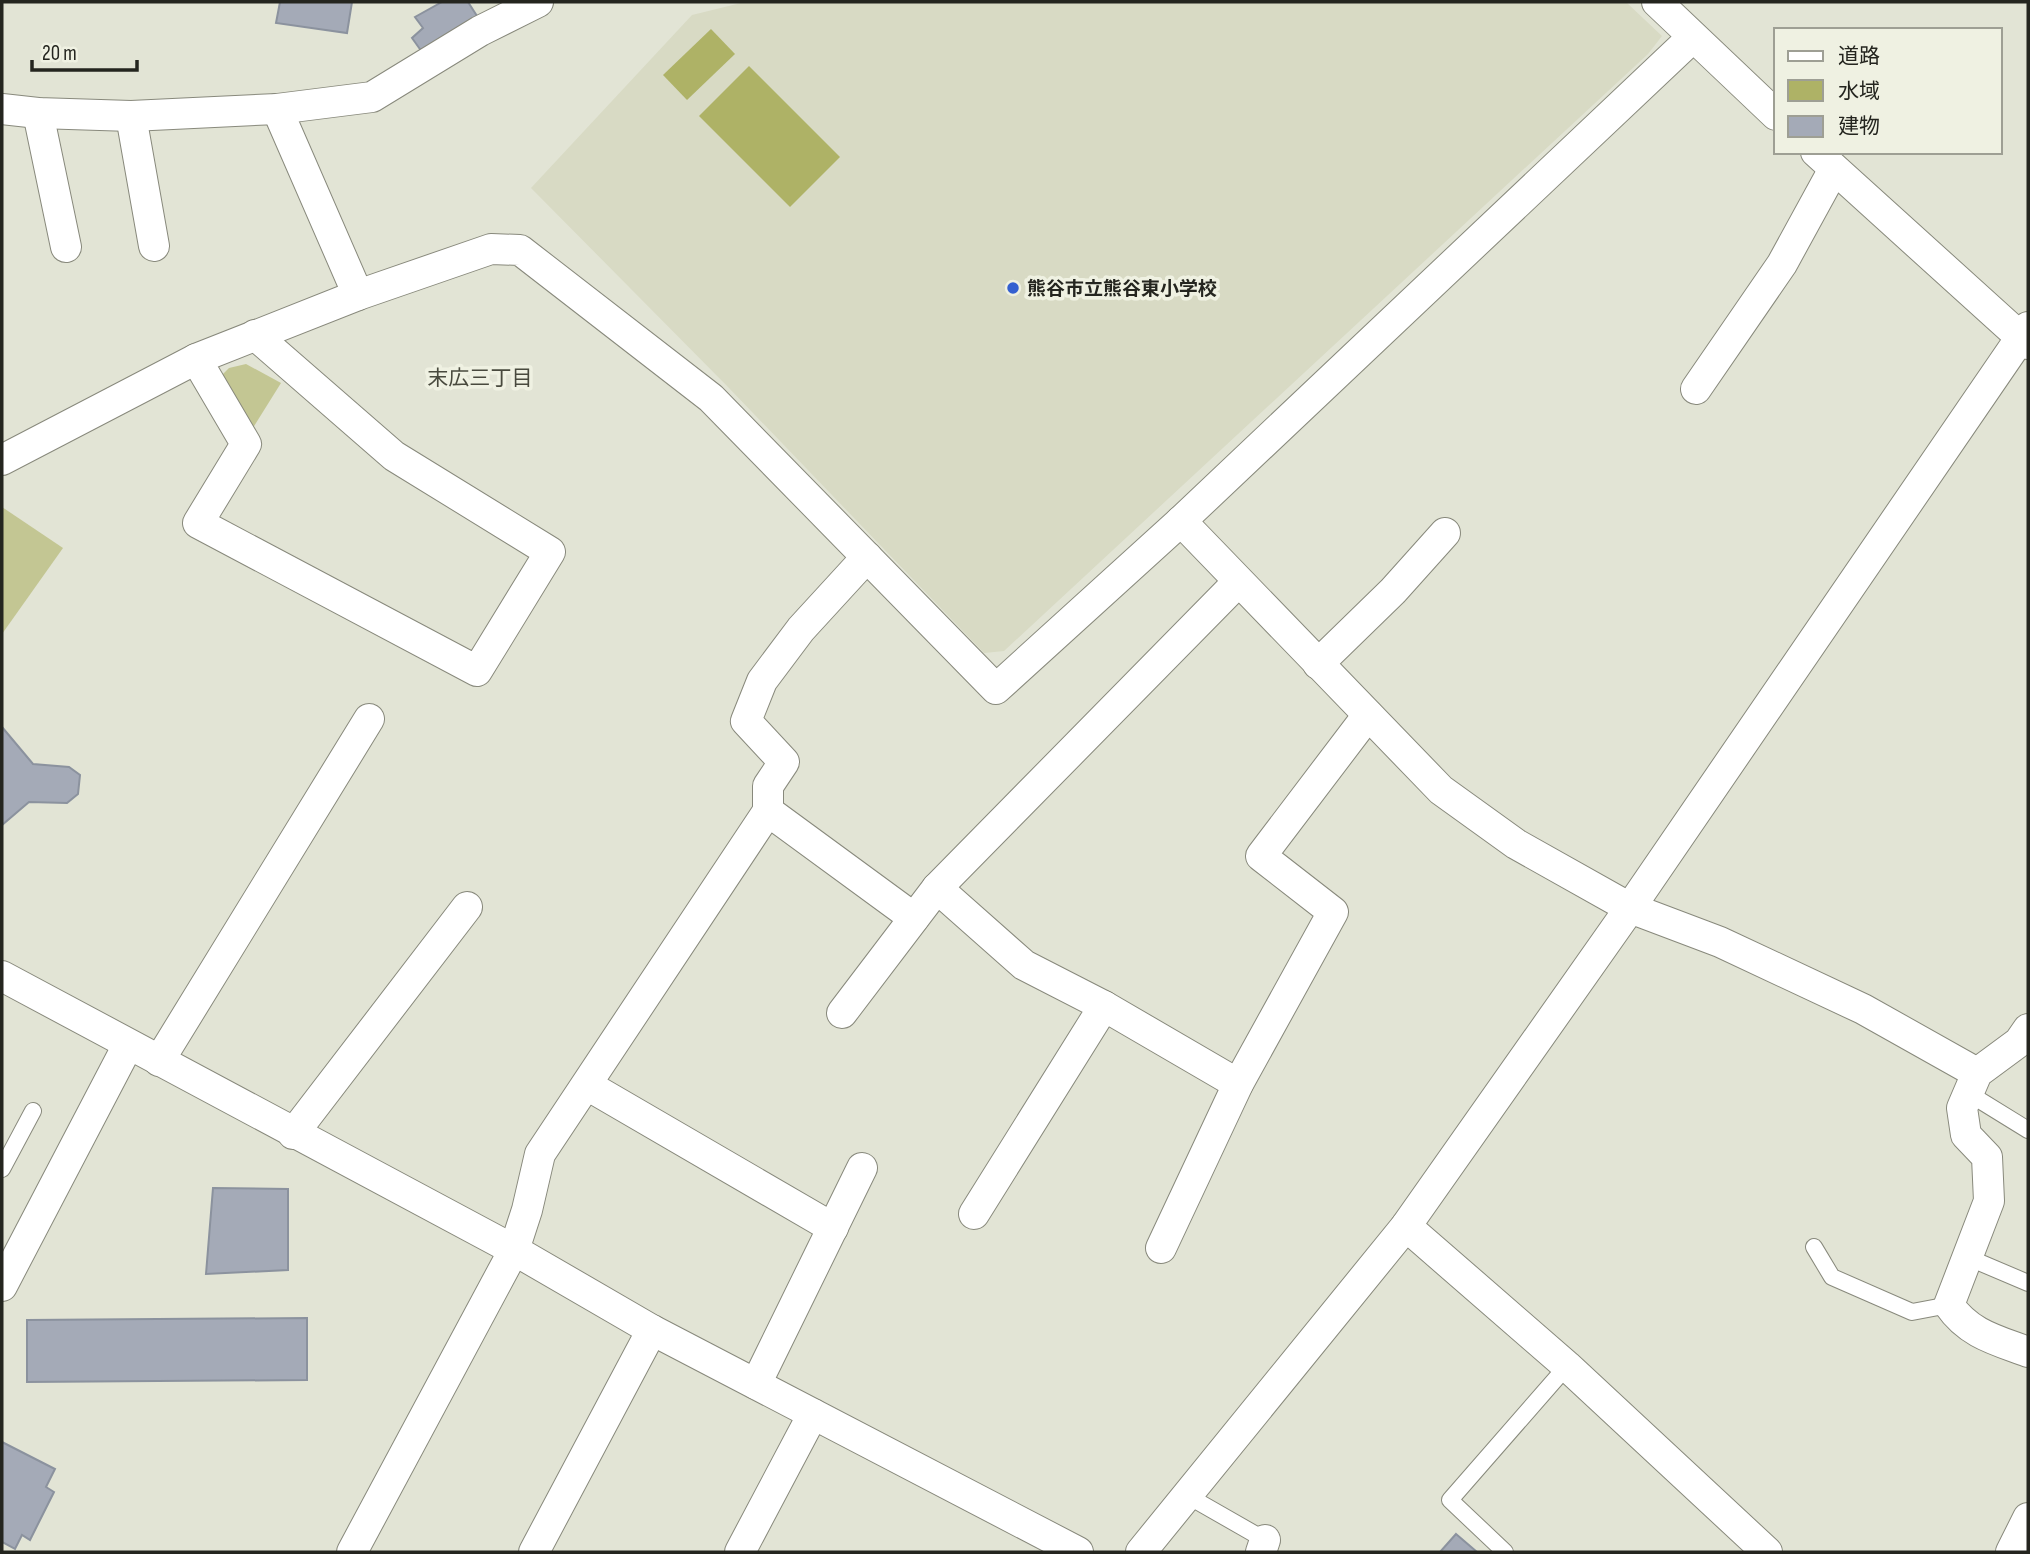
<svg xmlns="http://www.w3.org/2000/svg" width="2030" height="1554" viewBox="0 0 2030 1554" font-family="'Sofia Sans Condensed','Noto Sans JP',sans-serif">
	<style>
		.built { fill: #d8dac4 }
		.green { fill: #c3c693 }
		.water { fill: #aeb266 }
		.building { fill: #a4aab7; stroke: #8b929e; stroke-width: 2 }
		.lines { fill: none; stroke-linecap: round; stroke-linejoin: round }
		.service-casing { stroke: #88897c; stroke-width: 18 }
		.minor-casing { stroke: #88897c; stroke-width: 32 }
		.service { stroke: #fff; stroke-width: 16 }
		.minor { stroke: #fff; stroke-width: 30 }
		.poi-dot { fill: #3460d0; stroke: #eff1e2; stroke-width: 2.5 }
		.labels { text-anchor: middle; stroke-width: 7; stroke-linejoin: round; paint-order: stroke }
		.poi-label { font-size: 19px; font-weight: bold; fill: #24251f; stroke: #eff1e2; text-anchor: start }
		.neighbourhood-label { font-size: 21px; fill: #494a3e; stroke: #eff1e2 }
	</style>
	<rect width="100%" height="100%" fill="#e2e4d5"/>
	<!-- built -->
	<polygon class="built" points="745,2 1626,2 1662,36 1648,54 1004,651 984,653 728,387 531,188 692,15"/>
	<!-- green -->
	<g class="green">
		<polygon points="246,364 281,383 251,431 219,378 229,368"/>
		<polygon points="2,507 63,548 2,634"/>
	</g>
	<!-- water -->
	<g class="water">
		<polygon points="711,29 735,54 687,100 663,75"/>
		<polygon points="749,66 840,157 790,207 699,116"/>
	</g>
	<!-- building -->
	<g class="building">
		<polygon points="280,2 352,2 347,33 276,23"/>
		<polygon points="442,2 468,2 477,16 422,52 412,38 423,28 415,17"/>
		<polygon points="2,727 33,764 69,767 80,775 78,794 67,803 29,802 2,825"/>
		<polygon points="213,1188 288,1189 288,1270 206,1274"/>
		<polygon points="307,1318 307,1380 27,1382 27,1320"/>
		<polygon points="2,1442 55,1469 46,1487 54,1492 30,1540 22,1535 15,1549 2,1542"/>
		<polygon points="1456,1534 1477,1552 1440,1552"/>
	</g>
	<g class="lines">
		<defs>
			<g id="service">
				<polyline points="1968,1093 2028,1130"/>
				<polyline points="2,1169 33,1111"/>
				<polyline points="1814,1247 1832,1277 1912,1312 1949,1305"/>
				<polyline points="1967,1257 2028,1283"/>
				<polyline points="1188,1496 1265,1540 1269,1545"/>
				<polyline points="1505,1552 1450,1500 1567,1366"/>
			</g>
			<g id="minor">
				<polyline points="1657,2 1776,115"/>
				<polyline points="2,109 38,113 131,116 277,109 372,97 480,31 538,2"/>
				<polyline points="277,109 358,295"/>
				<polyline points="38,113 66,247"/>
				<polyline points="131,116 154,246"/>
				<polyline points="1816,152 2028,344"/>
				<polyline points="196,359 246,444 198,523 477,671 550,552 394,456 255,335"/>
				<polyline points="1696,389 1782,264 1834,169"/>
				<polyline points="2,460 196,359 358,295 491,249 520,250 711,398 996,689 1181,521 1693,37"/>
				<polyline points="1181,521 1441,790 1516,844 1630,908 1720,942 1863,1009 1977,1073"/>
				<polyline points="1318,664 1393,591 1445,533"/>
				<polyline points="768,811 768,786 784,762 746,721 762,681 801,629 867,557"/>
				<polyline points="937,888 1024,965 1104,1006 974,1214"/>
				<polyline points="2,976 514,1250 652,1330 1078,1552"/>
				<polyline points="1104,1006 1238,1084"/>
				<polyline points="842,1013 937,888 1238,582"/>
				<path d="M 2028,1029 L 2019,1042 L 1977,1073 L 1962,1108 L 1966,1135 L 1987,1157 L 1989,1201 L 1949,1305 C 1969,1334 1996,1340 2028,1352"/>
				<polyline points="159,1061 369,719"/>
				<polyline points="587,1085 833,1228"/>
				<polyline points="293,1134 467,907"/>
				<polyline points="1406,1226 1567,1366 1767,1552"/>
				<polyline points="1161,1248 1238,1084 1333,912 1261,856 1368,715"/>
				<polyline points="2,1286 128,1045"/>
				<polyline points="756,1384 862,1168"/>
				<polyline points="352,1552 514,1250 527,1210 540,1154 768,811 914,918"/>
				<polyline points="534,1552 652,1330"/>
				<polyline points="740,1552 813,1414"/>
				<polyline points="1141,1552 1406,1226 1630,908 2028,327"/>
				<polyline points="1261,1552 1265,1540"/>
				<polyline points="2011,1552 2028,1518"/>
			</g>
		</defs>
		<!-- service casing -->
		<use href="#service" class="service-casing"/>
		<!-- minor casing -->
		<use href="#minor" class="minor-casing"/>
		<!-- service -->
		<use href="#service" class="service"/>
		<!-- minor -->
		<use href="#minor" class="minor"/>
	</g>
	<!-- markers -->
	<circle class="poi-dot" cx="1013" cy="288" r="7"/>
	<g class="labels">
		<!-- poi labels -->
		<g class="poi-label">
			<text x="1027" y="295">熊谷市立熊谷東小学校</text>
		</g>
		<!-- neighbourhood labels -->
		<g class="neighbourhood-label">
			<text x="480" y="385">末広三丁目</text>
		</g>
	</g>
	<!-- border -->
	<rect width="2030" height="1554" fill="none" stroke="#24251f" stroke-width="7"/>
	<!-- legend -->
	<rect x="1774" y="28" width="228" height="126" fill="#eff1e2" stroke="#9e9f94" stroke-width="2"/>
	<rect x="1788" y="51" width="35" height="10" fill="#ffffff" stroke="#9e9f94" stroke-width="2"/>
	<text x="1838" y="63" font-size="21" fill="#24251f">道路</text>
	<rect x="1788" y="80" width="35" height="21" fill="#aeb266" stroke="#9e9f94" stroke-width="2"/>
	<text x="1838" y="98" font-size="21" fill="#24251f">水域</text>
	<rect x="1788" y="116" width="35" height="21" fill="#a4aab7" stroke="#9e9f94" stroke-width="2"/>
	<text x="1838" y="133" font-size="21" fill="#24251f">建物</text>
	<!-- scale -->
	<path d="M32 60v10h105v-10" fill="none" stroke="#24251f" stroke-width="3.5"/>
	<text x="42" y="60" font-size="21" fill="#24251f" stroke="#eff1e2" stroke-width="5" paint-order="stroke">20 m</text>
</svg>
